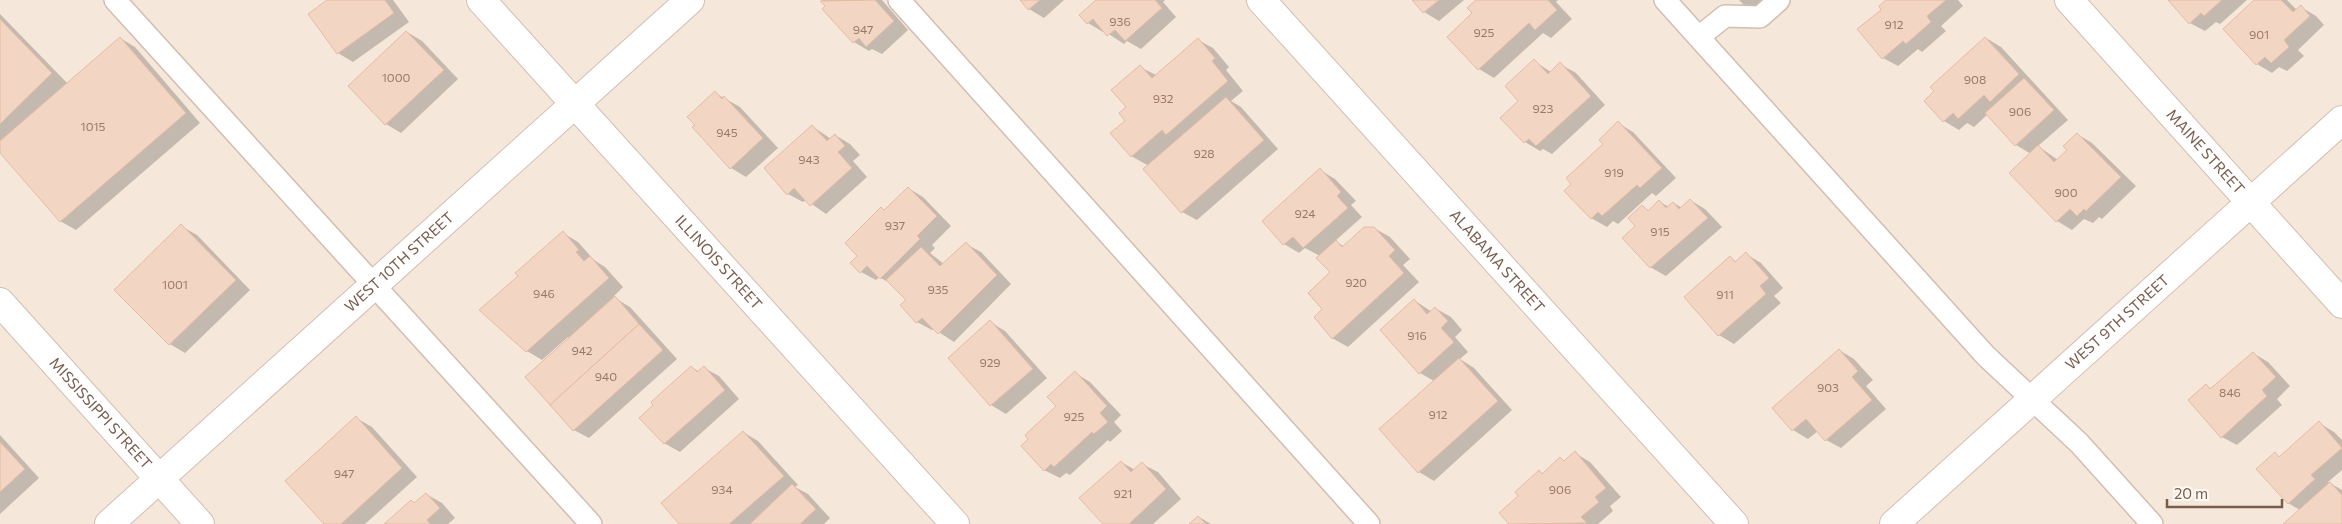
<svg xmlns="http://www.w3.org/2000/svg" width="2342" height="524" viewBox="0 0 2342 524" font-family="Commissioner,sans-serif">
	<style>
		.residential { fill: #f5e8da }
		.shadow { fill: #0003 }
		.building { fill: #f3d5c3; stroke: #e6bba3 }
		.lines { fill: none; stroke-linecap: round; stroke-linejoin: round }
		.service-casing { stroke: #d1beb0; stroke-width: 24 }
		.minor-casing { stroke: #d1beb0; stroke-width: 30 }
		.tertiary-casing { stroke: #d1beb0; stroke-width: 30 }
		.secondary-casing { stroke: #d6c0b0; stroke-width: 30 }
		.service { stroke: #fff; stroke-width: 21 }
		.minor { stroke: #fff; stroke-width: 28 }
		.tertiary { stroke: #fff; stroke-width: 28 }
		.secondary { stroke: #fff; stroke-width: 28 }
		.labels { text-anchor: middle; stroke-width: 4.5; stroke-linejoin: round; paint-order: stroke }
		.number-label { font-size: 12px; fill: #987a6a }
		.street-label { font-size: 15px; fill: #7a5c4d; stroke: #fffaf3 }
	</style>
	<rect width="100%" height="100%" fill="#fdf6ec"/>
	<!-- residential -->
	<rect class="residential" x="0" y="0" width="2342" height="524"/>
	<!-- shadow -->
	<g class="shadow">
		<polygon points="329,0 393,0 409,22 353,62 338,53"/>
		<polygon points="822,0 882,0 908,30 882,54 872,49 869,51 854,42 824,9 827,7"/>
		<polygon points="1021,0 1064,0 1044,18 1029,9"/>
		<polygon points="1098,0 1165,0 1163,2 1176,17 1141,49 1127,41 1124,44 1104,31 1103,32 1088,23 1081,15"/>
		<polygon points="1414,0 1464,0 1439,21 1424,12"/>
		<polygon points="1478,0 1558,0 1556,2 1572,19 1551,38 1543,33 1494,78 1479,69 1474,13"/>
		<polygon points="1739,0 1777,0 1760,15 1745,6"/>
		<polygon points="1888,0 1958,0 1963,6 1941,26 1946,31 1922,52 1918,49 1898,66 1883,58"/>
		<polygon points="2170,0 2247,0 2220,24 2216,22 2205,31 2190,23"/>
		<polygon points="2256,0 2287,0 2297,10 2301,7 2316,16 2324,25 2298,50 2304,56 2287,71 2279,67 2272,73 2257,64"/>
		<polygon points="0,14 68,84 120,38 135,47 200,123 76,230 60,221 0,151"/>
		<polygon points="407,32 422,41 458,79 401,133 386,124"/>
		<polygon points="1986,38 2001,47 2068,120 2038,146 2058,160 2069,150 2077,134 2092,143 2136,186 2102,219 2099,217 2093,223 2084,219 2072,230 2057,221 2031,154 2016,145 1988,114 1974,127 1967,123 1959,130 1944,121 1926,101"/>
		<polygon points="1198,40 1213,48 1229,67 1226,70 1243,91 1231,101 1241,107 1278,149 1197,220 1182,212 1149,166 1131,156 1127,121 1128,107 1140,67 1156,75"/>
		<polygon points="1534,61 1551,72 1560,64 1576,73 1605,105 1552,154 1543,149 1540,151 1525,142"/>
		<polygon points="715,93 740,107 778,148 746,177 731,168 693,127"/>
		<polygon points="1618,123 1633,132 1676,178 1656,196 1652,193 1618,224 1613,221 1607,227 1591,218 1573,184 1605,144"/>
		<polygon points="812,126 831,139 835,135 850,144 860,155 853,161 867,177 826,214 806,200 803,202 788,194"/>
		<polygon points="1320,170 1335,179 1356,201 1351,205 1362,217 1335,241 1345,247 1374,228 1390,237 1410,259 1403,265 1419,282 1348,347 1332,338 1324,309 1332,272 1320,256 1305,248 1299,253 1284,244 1264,221"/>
		<polygon points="908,188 923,197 951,226 932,245 935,248 930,253 944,264 966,244 981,252 1011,284 954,342 934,329 932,330 917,322 908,300 893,285 879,277 876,280 861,272 859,256 885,211"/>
		<polygon points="1690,200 1705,209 1722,227 1666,276 1650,267 1637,226 1643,207 1650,211 1660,202 1669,207 1674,203 1682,208"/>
		<polygon points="181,226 197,235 250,290 185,353 170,344 116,290"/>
		<polygon points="563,233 578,242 594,260 605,267 623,287 613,297 630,307 677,359 589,438 574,430 569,339 568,337 542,360 527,351 519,276"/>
		<polygon points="1746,254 1761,263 1783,288 1774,296 1781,303 1734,344 1719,335 1730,258 1737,262"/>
		<polygon points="1414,300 1432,312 1435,308 1451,317 1462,330 1455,337 1468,352 1460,359 1474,368 1512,410 1434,481 1419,472 1434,381 1420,373"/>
		<polygon points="990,322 1005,331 1047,378 1006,414 991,405"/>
		<polygon points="1839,350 1854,359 1873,380 1866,386 1886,409 1841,448 1826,440 1818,431 1808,439 1793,430 1773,408"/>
		<polygon points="2253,353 2268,362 2290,386 2277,399 2282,405 2237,445 2222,437 2206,386 2212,389"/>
		<polygon points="692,367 699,372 704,368 719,376 739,399 680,452 664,443"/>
		<polygon points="1075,373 1090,382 1121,415 1114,422 1122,431 1110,442 1108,440 1070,475 1066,473 1060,478 1044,470 1058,406"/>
		<polygon points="356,418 372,427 417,477 365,524 326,524"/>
		<polygon points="2319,423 2334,432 2342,440 2342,470 2328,482 2342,490 2342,524 2285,524 2300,510 2288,503 2275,454 2281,457"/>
		<polygon points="743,432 758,441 798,485 795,487 808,494 830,518 824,524 681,524"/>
		<polygon points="0,435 39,478 0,514"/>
		<polygon points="1575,453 1590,462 1621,497 1610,506 1613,511 1598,524 1511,524 1501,513 1520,496 1540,472 1544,474 1565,462"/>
		<polygon points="1121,462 1135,470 1142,464 1158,472 1181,499 1153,524 1104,524"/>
		<polygon points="426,494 442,503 455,518 448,524 386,524 411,501 416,504"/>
		<polygon points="1199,517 1211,524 1191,524"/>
	</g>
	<!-- building -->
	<g class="building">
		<polygon points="327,0 385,0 394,13 337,54 308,14"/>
		<polygon points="875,0 894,21 866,47 859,38 853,43 822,9 825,6 820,1"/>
		<polygon points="1020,0 1040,0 1028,10"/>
		<polygon points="1096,0 1155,0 1162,8 1125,41 1115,30 1107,36 1093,19 1087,24 1079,15"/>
		<polygon points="1412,0 1439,0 1423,13"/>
		<polygon points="1476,0 1548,0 1557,10 1535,30 1529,23 1478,70 1447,37 1472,13 1467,8"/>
		<polygon points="1886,0 1946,0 1927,16 1931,22 1906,44 1903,41 1882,59 1857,29 1881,10 1879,6"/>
		<polygon points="2168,0 2222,0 2204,16 2201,13 2189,24"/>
		<polygon points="2254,0 2281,0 2293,12 2301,5 2310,16 2284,40 2289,47 2271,63 2265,57 2256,65 2223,29"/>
		<polygon points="0,19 52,73 0,124"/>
		<polygon points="406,31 444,70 385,125 348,86"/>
		<polygon points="120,37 186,113 60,222 0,153 0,141"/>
		<polygon points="1985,37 2019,74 1990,102 1984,95 1958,119 1953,113 1943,122 1924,101 1934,91 1930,87"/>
		<polygon points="1198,38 1215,58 1212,61 1228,81 1166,135 1162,130 1131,157 1110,133 1125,121 1119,113 1126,107 1111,90 1140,65 1152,78"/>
		<polygon points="1534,59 1548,74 1560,62 1591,96 1536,146 1529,139 1524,143 1500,118 1518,101 1505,86"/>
		<polygon points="2024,78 2054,110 2015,146 1985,113"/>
		<polygon points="715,91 722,99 724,96 763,138 730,169 692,127 695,125 687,117"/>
		<polygon points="1226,97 1264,140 1181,213 1143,169"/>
		<polygon points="1618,121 1662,168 1640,188 1637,185 1602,216 1598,212 1591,219 1564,191 1571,184 1566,178 1603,144 1599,140"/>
		<polygon points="812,125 827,141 835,134 845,146 838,152 852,168 810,206 794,188 787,195 764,168"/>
		<polygon points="2077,133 2121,177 2086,211 2084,209 2077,216 2070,209 2056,222 2009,173 2038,145 2054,162 2067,150 2063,146"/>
		<polygon points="1320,168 1341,192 1337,196 1348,208 1303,248 1293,237 1283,245 1262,221"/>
		<polygon points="908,187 937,216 917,236 920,239 880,279 867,266 860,273 850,263 857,256 845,243 881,207 884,210"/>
		<polygon points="1690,199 1708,218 1650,268 1622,238 1635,226 1628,218 1642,205 1648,211 1659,200 1666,208 1673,202 1679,209"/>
		<polygon points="181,224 236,280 169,345 114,290"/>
		<polygon points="1364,227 1374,227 1395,250 1389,256 1404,273 1332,339 1314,317 1322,309 1308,293 1330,272 1316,258 1336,240 1342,247"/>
		<polygon points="563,231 579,250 576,252 584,261 590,256 609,278 526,352 479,310 518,276 515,273"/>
		<polygon points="966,242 997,275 938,334 922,318 916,323 900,305 906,300 886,280 921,247 940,266"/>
		<polygon points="1746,252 1769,278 1760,286 1766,294 1718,336 1684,297 1730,256 1735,262"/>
		<polygon points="615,296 639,324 550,405 525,377"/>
		<polygon points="1414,299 1427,314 1435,307 1448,321 1441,328 1454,342 1419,374 1380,330"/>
		<polygon points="990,320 1033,369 990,406 948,358"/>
		<polygon points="639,324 663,350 573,431 550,405"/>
		<polygon points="1839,349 1858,371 1852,377 1872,400 1825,441 1806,419 1792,431 1772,408"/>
		<polygon points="2253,352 2276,377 2262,390 2267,396 2221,438 2188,400 2206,384 2210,389"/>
		<polygon points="1459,358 1498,401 1418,473 1379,429"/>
		<polygon points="691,366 697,372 704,366 725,390 664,444 639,418 653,405 651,402"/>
		<polygon points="1075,371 1107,406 1100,413 1108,422 1094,434 1092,432 1054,467 1051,464 1044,471 1021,446 1028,439 1025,435 1056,406 1047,397"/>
		<polygon points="356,416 402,468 341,524 324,524 285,481"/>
		<polygon points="2319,421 2342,448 2311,475 2315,479 2288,504 2256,469 2275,452 2279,457"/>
		<polygon points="743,431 784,476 729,524 679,524 661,503"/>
		<polygon points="0,442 25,469 0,492"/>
		<polygon points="1575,451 1606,488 1595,497 1599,502 1581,517 1587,523 1509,524 1499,513 1518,496 1515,492 1539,470 1542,474 1560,457 1564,461"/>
		<polygon points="1121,461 1131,472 1142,462 1166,489 1129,524 1103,524 1079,498"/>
		<polygon points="2330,482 2342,495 2342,524 2283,524"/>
		<polygon points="792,484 816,509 800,524 750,524"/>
		<polygon points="426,493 440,508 427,520 430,524 384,524 411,500 414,503"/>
		<polygon points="1198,516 1206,524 1189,524"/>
	</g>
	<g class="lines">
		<defs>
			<g id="service">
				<polyline points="115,0 591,524"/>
				<polyline points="899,0 1369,524"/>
				<polyline points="1665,0 1986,356 2079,443 2152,524"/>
				<polyline points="1699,37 1725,16 1760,17 1779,0"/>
			</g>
			<g id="minor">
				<path id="s1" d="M 481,0 L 955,524"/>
				<path id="s2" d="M 1261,0 L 1734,524"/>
				<path id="s3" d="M 0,302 L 200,524"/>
				<path id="s4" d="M 109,524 L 690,0"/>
			</g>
			<g id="tertiary">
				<path id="s5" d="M 2069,0 L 2342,304"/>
			</g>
			<g id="secondary">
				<path id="s6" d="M 1894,524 L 2342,120"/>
			</g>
		</defs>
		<!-- service casing -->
		<use href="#service" class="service-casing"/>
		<!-- minor casing -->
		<use href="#minor" class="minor-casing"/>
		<!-- tertiary casing -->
		<use href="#tertiary" class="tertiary-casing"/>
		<!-- secondary casing -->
		<use href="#secondary" class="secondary-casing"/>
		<!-- service -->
		<use href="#service" class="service"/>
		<!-- minor -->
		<use href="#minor" class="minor"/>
		<!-- tertiary -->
		<use href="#tertiary" class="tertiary"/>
		<!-- secondary -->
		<use href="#secondary" class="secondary"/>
	</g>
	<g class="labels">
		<!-- number labels -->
		<g class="number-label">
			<text x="1120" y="26">936</text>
			<text x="1894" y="29">912</text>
			<text x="863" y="34">947</text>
			<text x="1484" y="37">925</text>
			<text x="2259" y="39">901</text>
			<text x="396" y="82">1000</text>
			<text x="1975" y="84">908</text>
			<text x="1163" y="103">932</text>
			<text x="1543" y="113">923</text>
			<text x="2020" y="116">906</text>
			<text x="93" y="131">1015</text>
			<text x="727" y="137">945</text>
			<text x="1204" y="158">928</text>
			<text x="809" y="164">943</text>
			<text x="1614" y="177">919</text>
			<text x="2066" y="197">900</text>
			<text x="1305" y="218">924</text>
			<text x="895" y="230">937</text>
			<text x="1660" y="236">915</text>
			<text x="1356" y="287">920</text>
			<text x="175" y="289">1001</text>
			<text x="938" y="294">935</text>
			<text x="544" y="298">946</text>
			<text x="1725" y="299">911</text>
			<text x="1417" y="340">916</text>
			<text x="582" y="355">942</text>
			<text x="990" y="367">929</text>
			<text x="606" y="381">940</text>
			<text x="1828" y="392">903</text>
			<text x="2230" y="397">846</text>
			<text x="1438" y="419">912</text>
			<text x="1074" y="421">925</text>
			<text x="344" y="478">947</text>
			<text x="722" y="494">934</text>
			<text x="1560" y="494">906</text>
			<text x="1123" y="498">921</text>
		</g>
		<!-- street labels -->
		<g class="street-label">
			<text dy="5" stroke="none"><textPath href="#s5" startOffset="204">MAINE STREET</textPath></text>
			<text dy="5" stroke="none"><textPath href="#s4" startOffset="391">WEST 10TH STREET</textPath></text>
			<text dy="5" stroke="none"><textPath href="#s1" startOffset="354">ILLINOIS STREET</textPath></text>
			<text dy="5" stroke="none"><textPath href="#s2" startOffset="352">ALABAMA STREET</textPath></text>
			<text dy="5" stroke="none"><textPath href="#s6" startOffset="301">WEST 9TH STREET</textPath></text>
			<text dy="5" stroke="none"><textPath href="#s3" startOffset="150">MISSISSIPPI STREET</textPath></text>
		</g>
	</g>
	<!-- scale -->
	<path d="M2167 499v8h115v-8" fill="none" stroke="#7a5c4d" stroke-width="2.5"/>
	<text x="2174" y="499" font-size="15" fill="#7a5c4d" stroke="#fffaf3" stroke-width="4" paint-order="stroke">20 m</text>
</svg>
